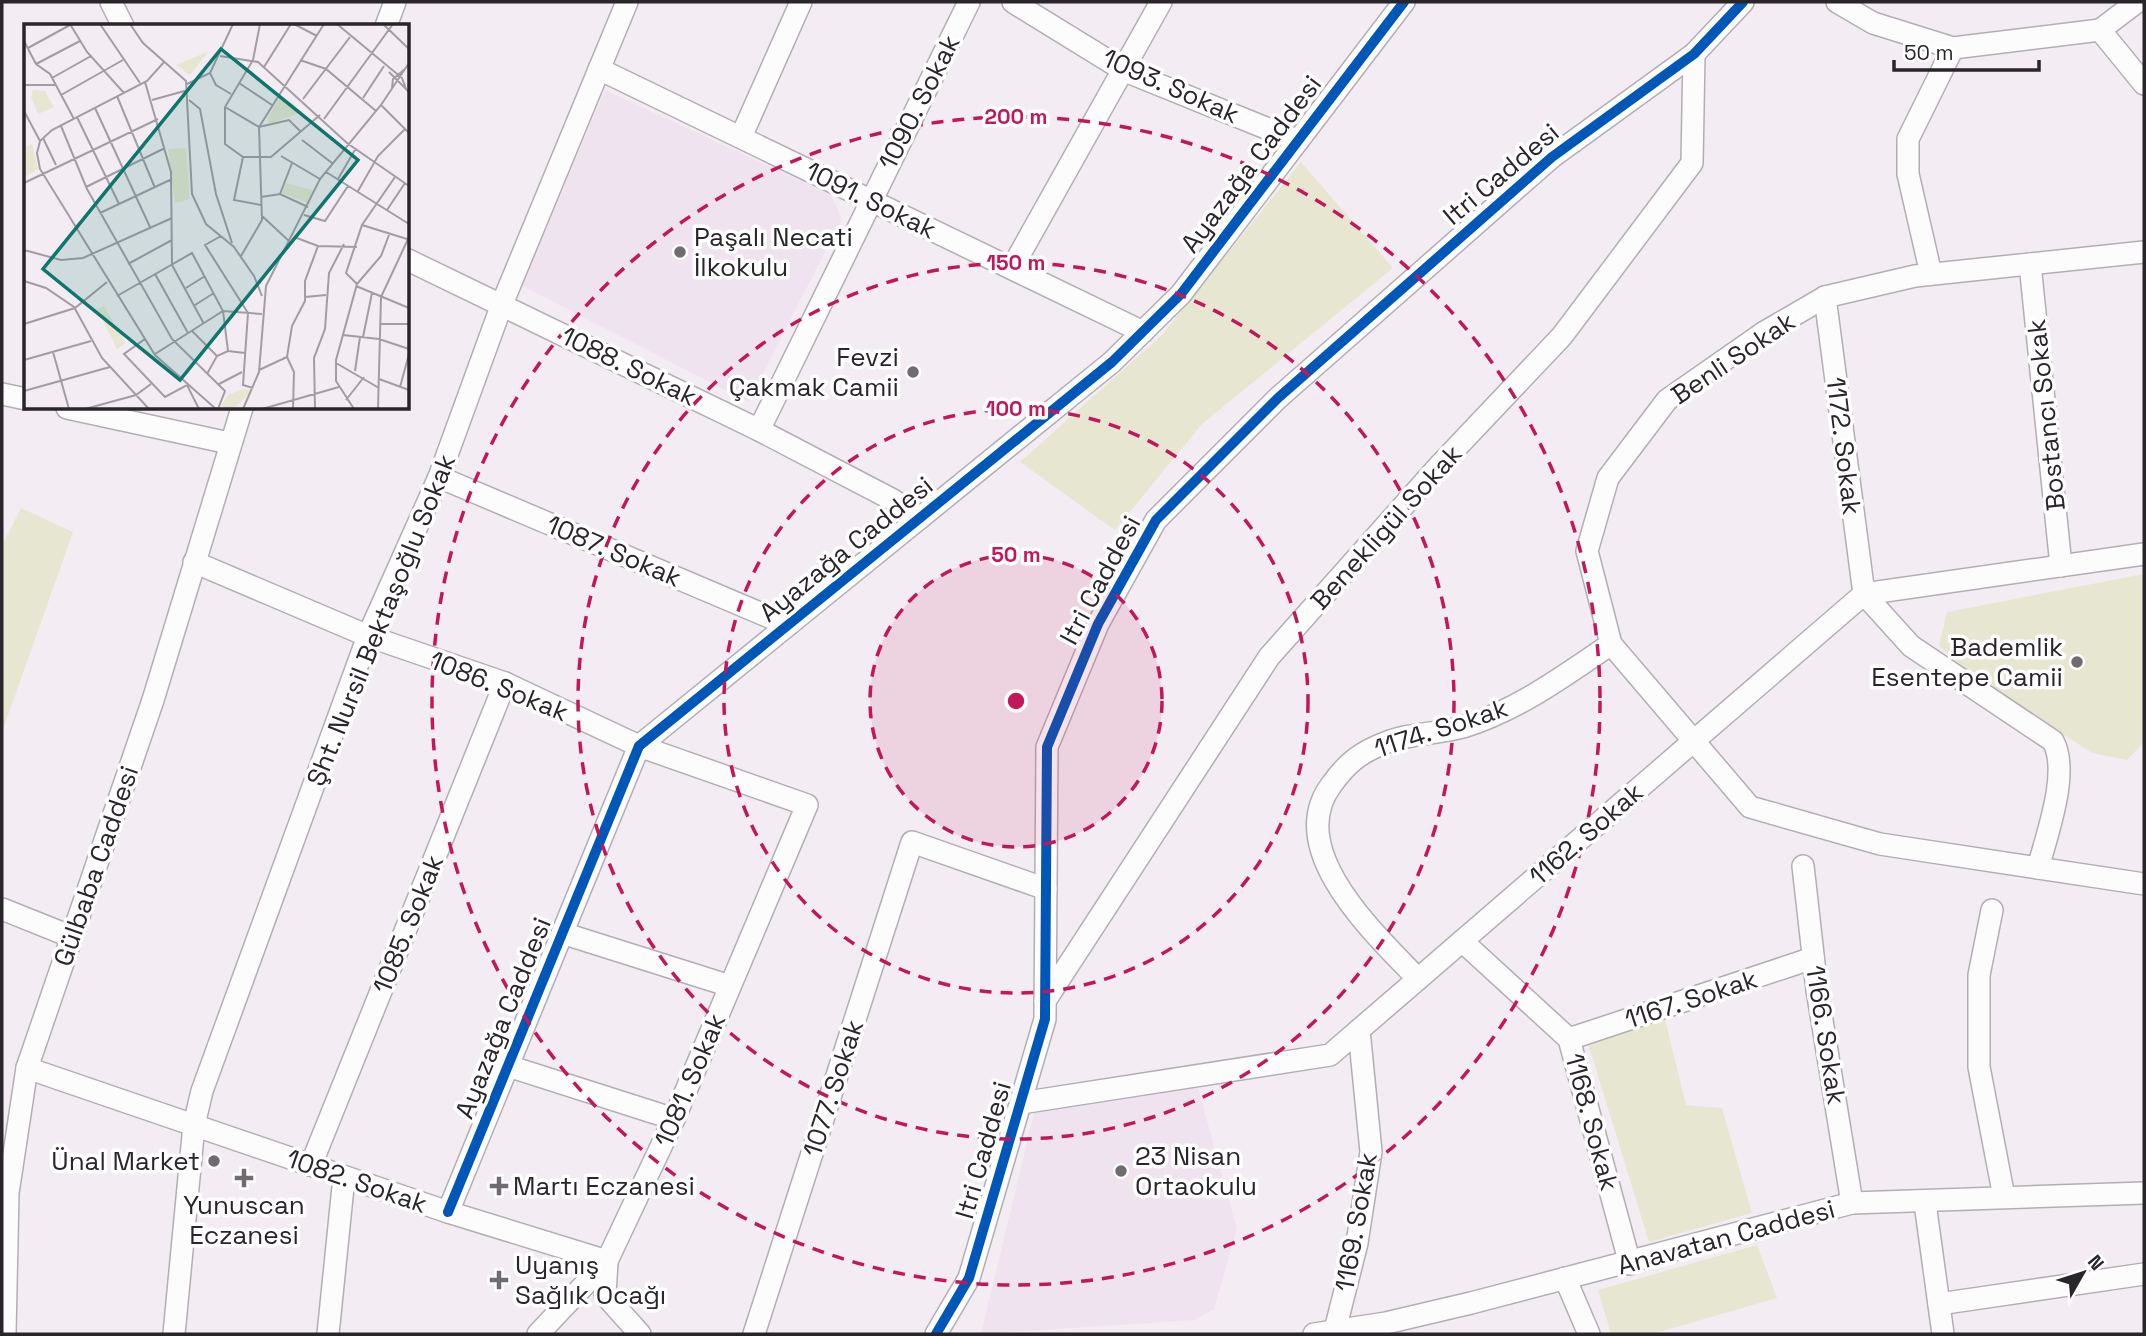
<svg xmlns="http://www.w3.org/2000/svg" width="2146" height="1336" viewBox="0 0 2146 1336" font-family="'Space Grotesk',sans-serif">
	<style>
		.built { fill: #efe3f0 }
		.green { fill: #e7e6d1 }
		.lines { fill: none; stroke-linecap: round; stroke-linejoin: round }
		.minor-casing { stroke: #b3aeb3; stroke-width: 24 }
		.minor { stroke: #fdfcfd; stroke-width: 21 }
		.cycleway-casing { stroke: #fff; stroke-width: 15 }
		.cycleway { stroke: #0057b8; stroke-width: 10 }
		.ring { fill: none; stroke: #c2185b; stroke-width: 3.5; stroke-dasharray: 12 9 }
		.poi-dot { fill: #706b70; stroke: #fff; stroke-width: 2.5 }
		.labels { text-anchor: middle; stroke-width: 7; stroke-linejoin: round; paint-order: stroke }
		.street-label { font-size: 26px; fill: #29252a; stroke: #fff }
		.poi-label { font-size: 26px; fill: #29252a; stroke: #fff; text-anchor: start }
		.inset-road { fill: none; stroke: #a29da3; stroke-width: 2 }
		.view { fill: #0f766e; fill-opacity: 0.15; stroke: #0f766e; stroke-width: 3.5 }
		.inset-edge { fill: none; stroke: #29252a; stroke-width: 3.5 }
		.centre { fill: #c2185b; stroke: #fff; stroke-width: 3.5 }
		.ring-label { font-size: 21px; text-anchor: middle; font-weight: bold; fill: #c2185b; stroke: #fff; stroke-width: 7; stroke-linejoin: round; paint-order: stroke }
	</style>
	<rect width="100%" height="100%" fill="#f3edf3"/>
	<!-- built -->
	<g class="built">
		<polygon points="605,90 831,195 842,218 749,402 522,286"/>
		<polygon points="1198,1088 1237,1229 1214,1309 1194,1320 981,1334 1034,1113"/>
	</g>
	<!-- green -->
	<g class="green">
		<polygon points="1301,162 1393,268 1202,424 1115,530 1020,462 1162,335"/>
		<polygon points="21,508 73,532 2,732 2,545"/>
		<polygon points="2144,574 2144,742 2127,760 2092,753 1967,672 1939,646 1947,612"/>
		<polygon points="1665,1020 1686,1105 1722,1108 1752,1213 1649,1242 1588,1043"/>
		<polygon points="1757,1245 1777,1298 1652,1334 1611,1334 1598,1290"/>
	</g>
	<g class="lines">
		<defs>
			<g id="minor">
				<polyline points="111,2 123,26"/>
				<polyline points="1013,2 1125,71 1298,141"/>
				<polyline points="1837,2 1873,23 1953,48 2100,30"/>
				<polyline points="386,26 395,2"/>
				<polyline points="2100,30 2144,84"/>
				<polyline points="2100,30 2137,2"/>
				<polyline points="599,69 1143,332"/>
				<polyline points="741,137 801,2"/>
				<polyline points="2144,252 1915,276 1825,297 1763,333 1667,400 1608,478 1587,551 1611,644 1750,807 1880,844 2144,884"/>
				<polyline points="408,260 759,430 893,500 920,518"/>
				<polyline points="2030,264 2061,566"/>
				<polyline points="1012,268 1161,2"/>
				<polyline points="1931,274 1908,174 1908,139 1953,48"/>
				<polyline points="1825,297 1864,594"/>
				<polyline points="2,394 26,399"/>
				<polyline points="67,408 229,443"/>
				<polyline points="759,430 969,2"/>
				<polyline points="439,477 788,625"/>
				<polyline points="194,562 368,636 505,683 639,746 807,805 674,1119 607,1261 538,1334"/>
				<path d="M 1864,594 L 1911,646 L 2053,741 C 2070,772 2047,834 2038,868"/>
				<polyline points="1803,866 1817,990 1852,1203"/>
				<polyline points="2,909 72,937"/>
				<polyline points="1992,910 1979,975 1979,1067 2004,1197"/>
				<polyline points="562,933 730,986"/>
				<polyline points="1462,941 1569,1039 1630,1264"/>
				<path d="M 1418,979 C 1375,934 1282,849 1332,784 C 1347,763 1361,752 1385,743 C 1409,733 1438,734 1463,727 C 1518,710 1564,676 1611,644"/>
				<polyline points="1045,1001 1269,657 1438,467 1562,336 1692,163 1694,54"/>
				<polyline points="1569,1039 1813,958"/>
				<polyline points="508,1066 674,1119"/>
				<polyline points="27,1068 448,1212 607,1261 605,1295 640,1334"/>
				<polyline points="1021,1103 1330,1055 1864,594 2144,554"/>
				<polyline points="311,1165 505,683"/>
				<polyline points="1925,1203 1943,1334"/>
				<polyline points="448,1212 639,746 1112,362 1181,294 1404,2"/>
				<polyline points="1565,1278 1589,1334"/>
				<polyline points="1939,1304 2144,1274"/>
				<polyline points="1335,1330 1357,1243 1371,1152 1359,1030"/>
				<polyline points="5,1334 8,1193 27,1068 153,700 242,408"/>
				<polyline points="174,1334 194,1125 202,1091 368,636 439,477 502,304 627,2"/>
				<polyline points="328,1334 344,1177"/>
				<polyline points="754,1334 912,842 1046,889"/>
				<polyline points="936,1334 969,1278 1045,1019 1047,747 1098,624 1156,520 1278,398 1552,157 1694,54 1743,2"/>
				<polyline points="1314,1334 1386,1323 1471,1303 1852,1203 2144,1193"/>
			</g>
		</defs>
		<!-- minor casing -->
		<use href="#minor" class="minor-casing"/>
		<!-- minor -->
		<use href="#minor" class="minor"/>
		<defs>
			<g id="cycleway">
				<polyline points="448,1212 639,746 1112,362 1181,294 1404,2"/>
				<polyline points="936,1334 969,1278 1045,1019 1047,747 1098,624 1156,520 1278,398 1552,157 1694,54 1743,2"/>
			</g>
		</defs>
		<!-- cycleway casing -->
		<use href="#cycleway" class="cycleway-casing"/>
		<!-- cycleway -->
		<use href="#cycleway" class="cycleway"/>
	</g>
	<!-- distance rings -->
	<circle cx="1016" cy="701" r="146" fill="#c2185b" fill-opacity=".12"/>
	<g class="ring">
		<circle cx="1016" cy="701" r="146"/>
		<circle cx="1016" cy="701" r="292"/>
		<circle cx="1016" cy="701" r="438"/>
		<circle cx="1016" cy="701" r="584"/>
	</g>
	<!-- markers -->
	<g class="poi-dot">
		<circle cx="680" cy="252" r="7"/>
		<circle cx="913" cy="372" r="7"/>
		<circle cx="2077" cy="662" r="7"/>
		<circle cx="214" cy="1161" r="7"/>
		<circle cx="1121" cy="1171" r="7"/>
		<path d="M240.5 1167.5h7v7h7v7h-7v7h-7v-7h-7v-7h7z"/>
		<path d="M495.5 1175.5h7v7h7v7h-7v7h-7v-7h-7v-7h7z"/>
		<path d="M495.5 1269.5h7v7h7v7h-7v7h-7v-7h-7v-7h7z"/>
	</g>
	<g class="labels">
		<!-- street labels -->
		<g class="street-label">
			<text transform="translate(1171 86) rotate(24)" y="9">1093. Sokak</text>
			<text transform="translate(919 102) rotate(-63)" y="9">1090. Sokak</text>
			<text transform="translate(1251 164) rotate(-53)" y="9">Ayazağa Caddesi</text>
			<text transform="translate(1501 174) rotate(-40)" y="9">Itri Caddesi</text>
			<text transform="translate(871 200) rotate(26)" y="9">1091. Sokak</text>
			<text transform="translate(1733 358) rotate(-34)" y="9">Benli Sokak</text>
			<text transform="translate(629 366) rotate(26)" y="9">1088. Sokak</text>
			<text transform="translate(2046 415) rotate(-96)" y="9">Bostancı Sokak</text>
			<text transform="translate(1844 446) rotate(83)" y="9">1172. Sokak</text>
			<text transform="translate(1386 527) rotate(-48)" y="9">Benekligül Sokak</text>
			<text transform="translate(846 549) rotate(-39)" y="9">Ayazağa Caddesi</text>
			<text transform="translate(614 551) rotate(23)" y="9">1087. Sokak</text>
			<text transform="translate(1100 580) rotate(-62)" y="9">Itri Caddesi</text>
			<text transform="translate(381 620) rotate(-68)" y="9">Şht. Nursil Bektaşoğlu Sokak</text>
			<text transform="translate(499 686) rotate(22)" y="9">1086. Sokak</text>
			<text transform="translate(1441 728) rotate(-18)" y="9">1174. Sokak</text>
			<text transform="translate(1586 834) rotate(-41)" y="9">1162. Sokak</text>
			<text transform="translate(96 866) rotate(-71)" y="9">Gülbaba Caddesi</text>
			<text transform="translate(408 924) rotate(-68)" y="9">1085. Sokak</text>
			<text transform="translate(1691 999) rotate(-18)" y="9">1167. Sokak</text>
			<text transform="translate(503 1018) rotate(-68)" y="9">Ayazağa Caddesi</text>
			<text transform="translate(1826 1035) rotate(81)" y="9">1166. Sokak</text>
			<text transform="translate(690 1080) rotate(-67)" y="9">1081. Sokak</text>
			<text transform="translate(833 1088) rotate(-72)" y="9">1077. Sokak</text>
			<text transform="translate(1592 1122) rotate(75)" y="9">1168. Sokak</text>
			<text transform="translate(983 1150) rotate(-74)" y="9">Itri Caddesi</text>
			<text transform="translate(357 1181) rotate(19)" y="9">1082. Sokak</text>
			<text transform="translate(1356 1222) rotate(-80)" y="9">1169. Sokak</text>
			<text transform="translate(1726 1237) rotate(-15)" y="9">Anavatan Caddesi</text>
		</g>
		<!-- poi labels -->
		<g class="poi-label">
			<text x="694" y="246">Paşalı Necati<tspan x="694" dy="30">İlkokulu</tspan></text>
			<text x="899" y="366" text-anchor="end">Fevzi<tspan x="899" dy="30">Çakmak Camii</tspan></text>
			<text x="2063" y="656" text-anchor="end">Bademlik<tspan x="2063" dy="30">Esentepe Camii</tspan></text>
			<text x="1135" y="1165">23 Nisan<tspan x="1135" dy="30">Ortaokulu</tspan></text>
			<text x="200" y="1170" text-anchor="end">Ünal Market</text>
			<text x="513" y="1195">Martı Eczanesi</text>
			<text x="244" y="1214" text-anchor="middle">Yunuscan<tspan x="244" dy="30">Eczanesi</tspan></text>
			<text x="515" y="1274">Uyanış<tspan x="515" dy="30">Sağlık Ocağı</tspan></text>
		</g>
	</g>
	<!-- overview -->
	<g transform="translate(24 24)">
		<rect width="385" height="385" fill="#f3edf3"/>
		<path d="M 185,27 L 166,51 L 152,41 ZM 9,66 L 21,67 L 30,83 L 14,90 L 7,73 ZM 256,72 L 272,81 L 273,90 L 246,100 L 243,96 ZM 8,120 L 14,145 L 0,154 L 0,124 ZM 162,124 L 166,175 L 151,179 L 144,125 ZM 262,159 L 289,166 L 283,179 L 258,169 ZM 80,282 L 102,319 L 93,325 L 73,285 ZM 218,365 L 228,366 L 216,379 L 209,385 L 197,382 L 204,371 Z" fill="#e7e6d1"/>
		<path class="inset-road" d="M 46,0 L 63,28 L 100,69M 76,0 L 116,59M 106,0 L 119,19 L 162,57 L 168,170 L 182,200 L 210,223 L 230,252 L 238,272M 236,0 L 229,36 L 201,83 L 201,120 L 219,133 L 247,133 L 296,91M 270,0 L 293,12M 313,0 L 378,54 L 382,65M 359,0 L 385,25M 0,17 L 12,40 L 26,50 L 50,95M 4,24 L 46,1M 196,32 L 234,38 L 323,119 L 385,162M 276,36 L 302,45 L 352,87M 141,37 L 123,57 L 28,106 L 16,117 L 13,129 L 16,145 L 131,331 L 192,385M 12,40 L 56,17M 240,43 L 267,0M 365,48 L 385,68M 186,49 L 192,61 L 207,70M 28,54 L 67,32M 121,58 L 147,148 L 148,241 L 180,300M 215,59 L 248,81M 163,60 L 186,49 L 209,0M 0,61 L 32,61M 368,64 L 369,55 L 381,45M 37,71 L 99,36M 93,72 L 131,164M 339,74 L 360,42M 279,75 L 326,13M 128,76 L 164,66M 165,76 L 176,85 L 192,170 L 208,219M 357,81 L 385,109M 201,83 L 235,103M 71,84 L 126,203M 0,87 L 16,117M 53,93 L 95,180M 300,95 L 369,0M 37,102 L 63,165 L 148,315 L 201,367 L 194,385M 235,103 L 265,96 L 277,108M 19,114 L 32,141M 278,116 L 308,139M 257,132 L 296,155M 219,133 L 210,176 L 237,181M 302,148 L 385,200M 314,155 L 332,124M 0,159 L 134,95M 62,163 L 141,124M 334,167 L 354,132 L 381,105M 256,170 L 268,139M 237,173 L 256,170 L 284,183M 363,186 L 381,159M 76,189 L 148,155M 237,191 L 266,218M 280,191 L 301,197 L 324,162M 338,201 L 383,215M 197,212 L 181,221 L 224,289 L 219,361 L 229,364M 270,213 L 294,222 L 333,223M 0,226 L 37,236 L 59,234 L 148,194M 217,232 L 238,196 L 235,103 L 300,0M 104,240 L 148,216M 131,250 L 164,309M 0,257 L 22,264 L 50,283 L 78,334 L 125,385M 333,260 L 322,249 L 338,201 L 371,153M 332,262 L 385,284M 162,264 L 181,252M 93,272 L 168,229 L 199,287 L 204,327M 281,273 L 302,271M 171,281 L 190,269M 0,300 L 51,284 L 83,258M 356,300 L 385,300M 168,307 L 193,332M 319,311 L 355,315 L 385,325M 339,313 L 348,269M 121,315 L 100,330 L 141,373 L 163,361 L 175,385M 29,328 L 45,385M 131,330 L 199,287 L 238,290M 263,333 L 270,348 L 269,385M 0,336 L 67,317M 312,339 L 355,364M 235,346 L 263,333 L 268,302 L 281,277 L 281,257 L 294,222M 331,347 L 336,313M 183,350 L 193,332 L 204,327 L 221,329M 355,355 L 385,366M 195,360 L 218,348M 376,363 L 385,330M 0,367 L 86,343M 322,376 L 340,353M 61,385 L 112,371 L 127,360M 219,385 L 235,348 L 242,262 L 296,155 L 357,81 L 385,39M 238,385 L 315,363M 291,385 L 290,334 L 301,305 L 305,249 L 320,220M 330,385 L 312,357 L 312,336 L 333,260 L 357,232 L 365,211M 354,385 L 357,273 L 385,213"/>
		<path class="view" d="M 197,25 L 334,136 L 156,356 L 19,245 Z"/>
		<rect width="385" height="385" class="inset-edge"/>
	</g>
	<circle cx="1016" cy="701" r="10" class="centre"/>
	<g class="ring-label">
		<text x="1016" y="124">200 m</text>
		<text x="1016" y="270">150 m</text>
		<text x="1016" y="416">100 m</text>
		<text x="1016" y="562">50 m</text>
	</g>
	<!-- border -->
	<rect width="2146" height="1336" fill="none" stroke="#29252a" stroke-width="7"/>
	<!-- north arrow -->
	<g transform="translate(2083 1273) rotate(51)" stroke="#ffffff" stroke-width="5" paint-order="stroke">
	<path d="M0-5L12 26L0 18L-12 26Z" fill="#29252a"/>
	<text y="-10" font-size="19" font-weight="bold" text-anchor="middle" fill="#29252a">N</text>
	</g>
	<!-- scale -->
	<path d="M1894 60v10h145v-10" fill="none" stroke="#29252a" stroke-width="3.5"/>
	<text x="1904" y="60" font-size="21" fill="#29252a" stroke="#ffffff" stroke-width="5" paint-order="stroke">50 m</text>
</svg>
